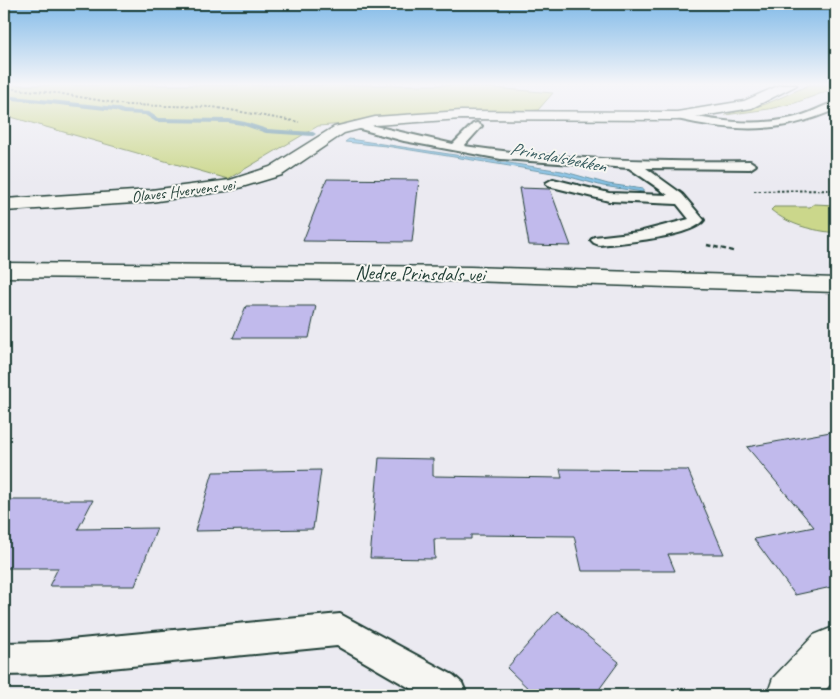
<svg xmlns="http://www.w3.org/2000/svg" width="840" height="699" viewBox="0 0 840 699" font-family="Caveat,sans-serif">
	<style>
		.green { fill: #cbd78b; stroke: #758a60 }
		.water { fill: #87c3e7; stroke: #5d8d9f }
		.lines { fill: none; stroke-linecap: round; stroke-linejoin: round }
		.stream { fill: #5d8d9f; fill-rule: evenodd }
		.building { fill: #c1baec; stroke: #1f3d34 }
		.service-casing { stroke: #1f3d34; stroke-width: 4 }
		.minor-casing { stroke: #1f3d34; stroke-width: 3 }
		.secondary-casing { stroke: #1f3d34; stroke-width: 3 }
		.path-far1 { stroke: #1f3d34; stroke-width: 2; stroke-dasharray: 2.5 2; stroke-linecap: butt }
		.path { stroke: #1f3d34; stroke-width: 2.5; stroke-dasharray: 4.5 3; stroke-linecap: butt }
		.service { fill: #f6f6f2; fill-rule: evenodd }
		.minor { fill: #f6f6f2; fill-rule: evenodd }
		.secondary { fill: #f6f6f2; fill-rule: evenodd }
		.labels { text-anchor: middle; stroke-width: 4; stroke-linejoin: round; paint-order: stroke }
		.far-street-label { font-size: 16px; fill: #1f3d34; stroke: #f6f6f2 }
		.far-water-label { font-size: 18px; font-style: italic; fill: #395e61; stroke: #f6f6f2 }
		.street-label { font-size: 20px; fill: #1f3d34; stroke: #f6f6f2 }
	</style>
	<rect width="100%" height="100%" fill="#ebeaf1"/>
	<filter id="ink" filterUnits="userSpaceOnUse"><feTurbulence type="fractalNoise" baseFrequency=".02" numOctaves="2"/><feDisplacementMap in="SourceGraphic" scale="10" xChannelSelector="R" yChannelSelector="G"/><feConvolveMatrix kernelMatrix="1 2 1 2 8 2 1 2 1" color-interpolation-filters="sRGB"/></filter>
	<g filter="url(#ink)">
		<!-- green -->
		<g class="green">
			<polygon points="4,85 459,85 553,93 538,110 318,126 228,179 4,115"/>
			<polygon points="809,85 836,85 836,88 795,103 769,109 725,115 766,104"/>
			<path d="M 814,204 L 836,205 L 836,233 C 812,230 791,226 771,210 L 774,207 L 810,207 Z"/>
		</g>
		<!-- water -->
		<polygon class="water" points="349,139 562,171 608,184 643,189 643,192 603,186 559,174 386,146 345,142"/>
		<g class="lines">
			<!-- stream -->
			<polygon class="stream" points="4,95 116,107 124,110 149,112 158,118 229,119 245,122 267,129 313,132 316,134 313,136 266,133 242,125 229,123 156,122 145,115 123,114 115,111 4,99"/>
		</g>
		<!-- building -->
		<g class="building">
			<polygon points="327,179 419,180 412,242 303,241"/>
			<polygon points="519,188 550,189 571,246 529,245"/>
			<polygon points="246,306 316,306 309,338 233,338"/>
			<polygon points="836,431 836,586 795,595 754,539 814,527 747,447"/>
			<polygon points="379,458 433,459 433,476 562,478 560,469 688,470 724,554 668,554 675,571 582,571 574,536 471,535 471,539 434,539 435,559 370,558"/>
			<polygon points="321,470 313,529 195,531 213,472"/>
			<polygon points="4,500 93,500 78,529 157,528 135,586 49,586 58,568 4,568"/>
			<polygon points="557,611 619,662 595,695 535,695 507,668"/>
		</g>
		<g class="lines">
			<defs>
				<g id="service">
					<path d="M 836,102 L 836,109 C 781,134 735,132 677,119 L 672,116 L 677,113 C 715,121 754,127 792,118 C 808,115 821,106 836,102 Z"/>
					<path d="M 357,122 L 453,144 L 473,124 L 477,123 L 482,126 L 464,146 C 559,160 654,162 750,161 L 756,165 L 750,169 L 646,168 L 682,194 L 704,220 C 692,237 620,243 599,245 L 594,243 L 591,240 L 594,237 L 639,232 L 689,219 L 677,204 L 609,201 L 548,186 L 546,183 L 553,179 L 609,193 L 668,195 L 629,168 L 501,159 L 404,141 L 353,127 L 353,123 Z"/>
					<polygon points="340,614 453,675 462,683 467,695 422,695 337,646 49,674 4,675 4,643 49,642"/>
				</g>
				<g id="minor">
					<polygon points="780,85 797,85 752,108 677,120 461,119 375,125 344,133 282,175 232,190 151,202 4,211 4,199 151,190 230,180 270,167 334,127 375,117 461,111 677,112 744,101"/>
					<polygon points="836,626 836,678 821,695 767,695 773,678 814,635"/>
				</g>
				<polygon id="secondary" points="4,263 470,267 836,278 836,292 470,281 4,277"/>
			</defs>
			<!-- service casing -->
			<use href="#service" class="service-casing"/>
			<!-- minor casing -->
			<use href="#minor" class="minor-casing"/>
			<!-- secondary casing -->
			<use href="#secondary" class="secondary-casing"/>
			<!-- path-far1 -->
			<g class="path-far1">
				<polyline points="4,88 57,93 126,105 213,107 299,122"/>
				<polyline points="754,191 836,190"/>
			</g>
			<!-- path -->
			<polyline class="path" points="707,245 733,251"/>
			<!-- service -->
			<use href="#service" class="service"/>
			<!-- minor -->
			<use href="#minor" class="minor"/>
			<!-- secondary -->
			<use href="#secondary" class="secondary"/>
		</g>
	</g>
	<!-- sky -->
	<linearGradient id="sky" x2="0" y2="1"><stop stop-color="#81bae8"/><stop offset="0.46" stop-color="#f6f6f9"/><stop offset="1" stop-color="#f6f6f9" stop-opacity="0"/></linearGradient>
	<rect width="840" height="183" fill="url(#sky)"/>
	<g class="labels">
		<!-- far-street labels -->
		<g class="far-street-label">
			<text transform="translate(183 190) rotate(-7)" y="6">Olaves Hvervens vei</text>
		</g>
		<!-- far-water labels -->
		<g class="far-water-label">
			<text transform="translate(558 157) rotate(11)" y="6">Prinsdalsbekken</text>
		</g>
		<!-- street labels -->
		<g class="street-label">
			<text transform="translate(420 273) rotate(1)" y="7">Nedre Prinsdals vei</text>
		</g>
	</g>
	<!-- margin -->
	<rect width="840" height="699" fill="none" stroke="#f6f6f2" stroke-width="20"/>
	<rect x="10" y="10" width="820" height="679" fill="none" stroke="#1f3d34" stroke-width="2" filter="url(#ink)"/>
</svg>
